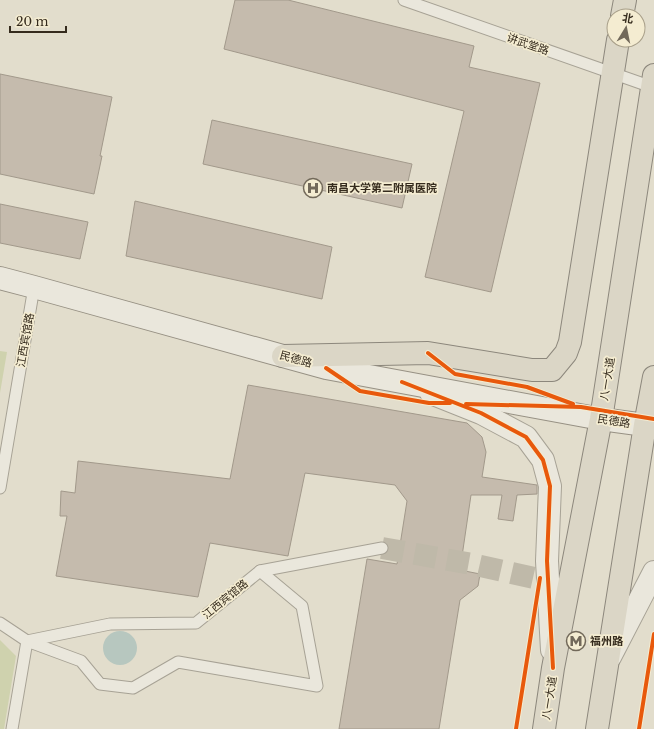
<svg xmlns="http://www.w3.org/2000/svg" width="654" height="729" viewBox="0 0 654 729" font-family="'Libre Baskerville','Noto Sans SC',serif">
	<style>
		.green { fill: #cfd2ae }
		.water { fill: #b7c7bf }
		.building { fill: #c5bbad; stroke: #a2998b }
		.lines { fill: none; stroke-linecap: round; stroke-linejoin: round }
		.minor-tunnel { stroke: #bfb9a9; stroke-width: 22; stroke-dasharray: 22 11; stroke-linecap: butt }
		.service-casing { stroke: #a7a295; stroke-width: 13 }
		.tertiary-casing { stroke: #a7a295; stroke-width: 24 }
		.secondary-casing { stroke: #979184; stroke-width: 24 }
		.trunk-casing { stroke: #8c877c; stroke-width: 24 }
		.service { stroke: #eae7dc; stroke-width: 11 }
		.tertiary { stroke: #eae7dc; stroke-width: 22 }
		.secondary { stroke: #eae7dc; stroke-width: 22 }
		.trunk { stroke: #dbd6c6; stroke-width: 22 }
		.cycleway-casing { stroke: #f4ecd1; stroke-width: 6 }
		.cycleway { stroke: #e8590c; stroke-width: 4 }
		.labels { text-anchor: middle; stroke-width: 3.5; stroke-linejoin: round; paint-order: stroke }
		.street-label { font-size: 11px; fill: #352b1d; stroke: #f4ecd1 }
		.poi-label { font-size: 11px; font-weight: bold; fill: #352b1d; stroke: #f4ecd1; text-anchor: start }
	</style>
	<rect width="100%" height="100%" fill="#e2ddcc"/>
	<!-- green -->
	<g class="green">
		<polygon points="0,351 7,352 0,393"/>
		<polygon points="0,640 16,656 4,729 0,729"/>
	</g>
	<!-- water -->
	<circle class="water" cx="120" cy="648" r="17"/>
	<!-- building -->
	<g class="building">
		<polygon points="235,0 288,0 474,46 469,67 540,83 491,292 425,277 464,111 224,49"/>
		<polygon points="0,74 112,97 100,156 102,156 94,194 0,174"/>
		<polygon points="212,120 412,164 402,208 203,164"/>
		<polygon points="135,201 332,247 322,299 126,256"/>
		<polygon points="0,204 88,222 80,259 0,243"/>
		<polygon points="248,385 467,423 482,437 486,452 482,477 537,485 537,494 517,495 513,521 498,519 502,495 471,495 460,570 480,574 478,586 460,600 439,729 339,729 367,559 397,564 407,501 395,485 305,473 288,556 210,543 198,597 56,576 67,516 60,516 61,491 75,493 78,461 230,479"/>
	</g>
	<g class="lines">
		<!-- minor-tunnel -->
		<polyline class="minor-tunnel" points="382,548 472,564 534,578 548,580"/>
		<defs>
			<g id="service">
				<polyline points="404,0 652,87"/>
				<polyline points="0,488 34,287"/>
				<polyline points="0,623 27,641 110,624 196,623 260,571 382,548"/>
				<polyline points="12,729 27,641 81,661 100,684 133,688 178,662 317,686 302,606 260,571"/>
			</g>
			<g id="tertiary">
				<polyline points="431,393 481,413 526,437 543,460 550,486 547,561 552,650"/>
				<polyline points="610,657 654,572"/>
			</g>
			<polyline id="secondary" points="0,278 34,287 326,368 601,419 645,425"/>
			<g id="trunk">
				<polyline points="622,16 625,0"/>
				<polyline points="283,356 428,353 532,370 552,370 566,353 570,342 618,40"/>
				<polyline points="544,729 553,668 601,419 654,75"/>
				<polyline points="597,729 645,425 654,377"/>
			</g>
		</defs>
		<!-- service casing -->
		<use href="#service" class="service-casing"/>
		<!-- tertiary casing -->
		<use href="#tertiary" class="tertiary-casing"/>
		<!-- secondary casing -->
		<use href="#secondary" class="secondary-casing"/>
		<!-- trunk casing -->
		<use href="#trunk" class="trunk-casing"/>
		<!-- service -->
		<use href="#service" class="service"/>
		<!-- tertiary -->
		<use href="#tertiary" class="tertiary"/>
		<!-- secondary -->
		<use href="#secondary" class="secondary"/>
		<!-- trunk -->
		<use href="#trunk" class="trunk"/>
		<defs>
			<g id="cycleway">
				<polyline points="428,353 455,374 527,387 573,404"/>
				<polyline points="326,368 360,391 429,403 450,403"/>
				<polyline points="402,382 481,413 526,437 543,460 550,486 547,561 553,668"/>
				<polyline points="466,404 581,407 654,419"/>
				<polyline points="516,729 540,578"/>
				<polyline points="639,729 654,634"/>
			</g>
		</defs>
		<!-- cycleway casing -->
		<use href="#cycleway" class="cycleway-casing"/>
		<!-- cycleway -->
		<use href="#cycleway" class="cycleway"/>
	</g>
	<!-- icons -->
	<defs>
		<symbol id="hospital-ring" viewBox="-11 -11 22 22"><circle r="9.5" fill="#f4ecd1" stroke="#72695a" stroke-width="1.5"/><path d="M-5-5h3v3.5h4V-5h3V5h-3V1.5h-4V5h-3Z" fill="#72695a"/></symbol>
		<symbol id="metro-ring" viewBox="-11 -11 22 22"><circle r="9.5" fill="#f4ecd1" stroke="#72695a" stroke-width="1.5"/><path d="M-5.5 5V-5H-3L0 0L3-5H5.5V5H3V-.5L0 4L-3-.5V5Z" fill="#72695a"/></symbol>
	</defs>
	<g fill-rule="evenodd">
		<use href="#hospital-ring" x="302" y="177" width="22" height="22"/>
		<use href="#metro-ring" x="565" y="630" width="22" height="22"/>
	</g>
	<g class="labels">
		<!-- street labels -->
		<g class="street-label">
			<text transform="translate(528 44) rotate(19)" y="4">讲武堂路</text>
			<text transform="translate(25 340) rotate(-80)" y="4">江西宾馆路</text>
			<text transform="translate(296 359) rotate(16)" y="4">民德路</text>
			<text transform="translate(607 379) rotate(-81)" y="4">八一大道</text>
			<text transform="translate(614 421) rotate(9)" y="4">民德路</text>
			<text transform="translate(225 599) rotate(-39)" y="4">江西宾馆路</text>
			<text transform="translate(549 698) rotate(-81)" y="4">八一大道</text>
		</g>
		<!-- poi labels -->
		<g class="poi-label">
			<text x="327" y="192">南昌大学第二附属医院</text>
			<text x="590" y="645">福州路</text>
		</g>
	</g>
	<!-- north arrow -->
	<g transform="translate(626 28) rotate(10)"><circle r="19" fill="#f4ecd1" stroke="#a89f89"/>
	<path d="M0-3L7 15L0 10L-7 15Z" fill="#72695a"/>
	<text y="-6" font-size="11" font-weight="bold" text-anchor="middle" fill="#352b1d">北</text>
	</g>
	<!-- scale -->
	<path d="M10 26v6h56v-6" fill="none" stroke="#352b1d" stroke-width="2"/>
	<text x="16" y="26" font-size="12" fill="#352b1d" stroke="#f4ecd1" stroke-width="3" paint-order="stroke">20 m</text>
</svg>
